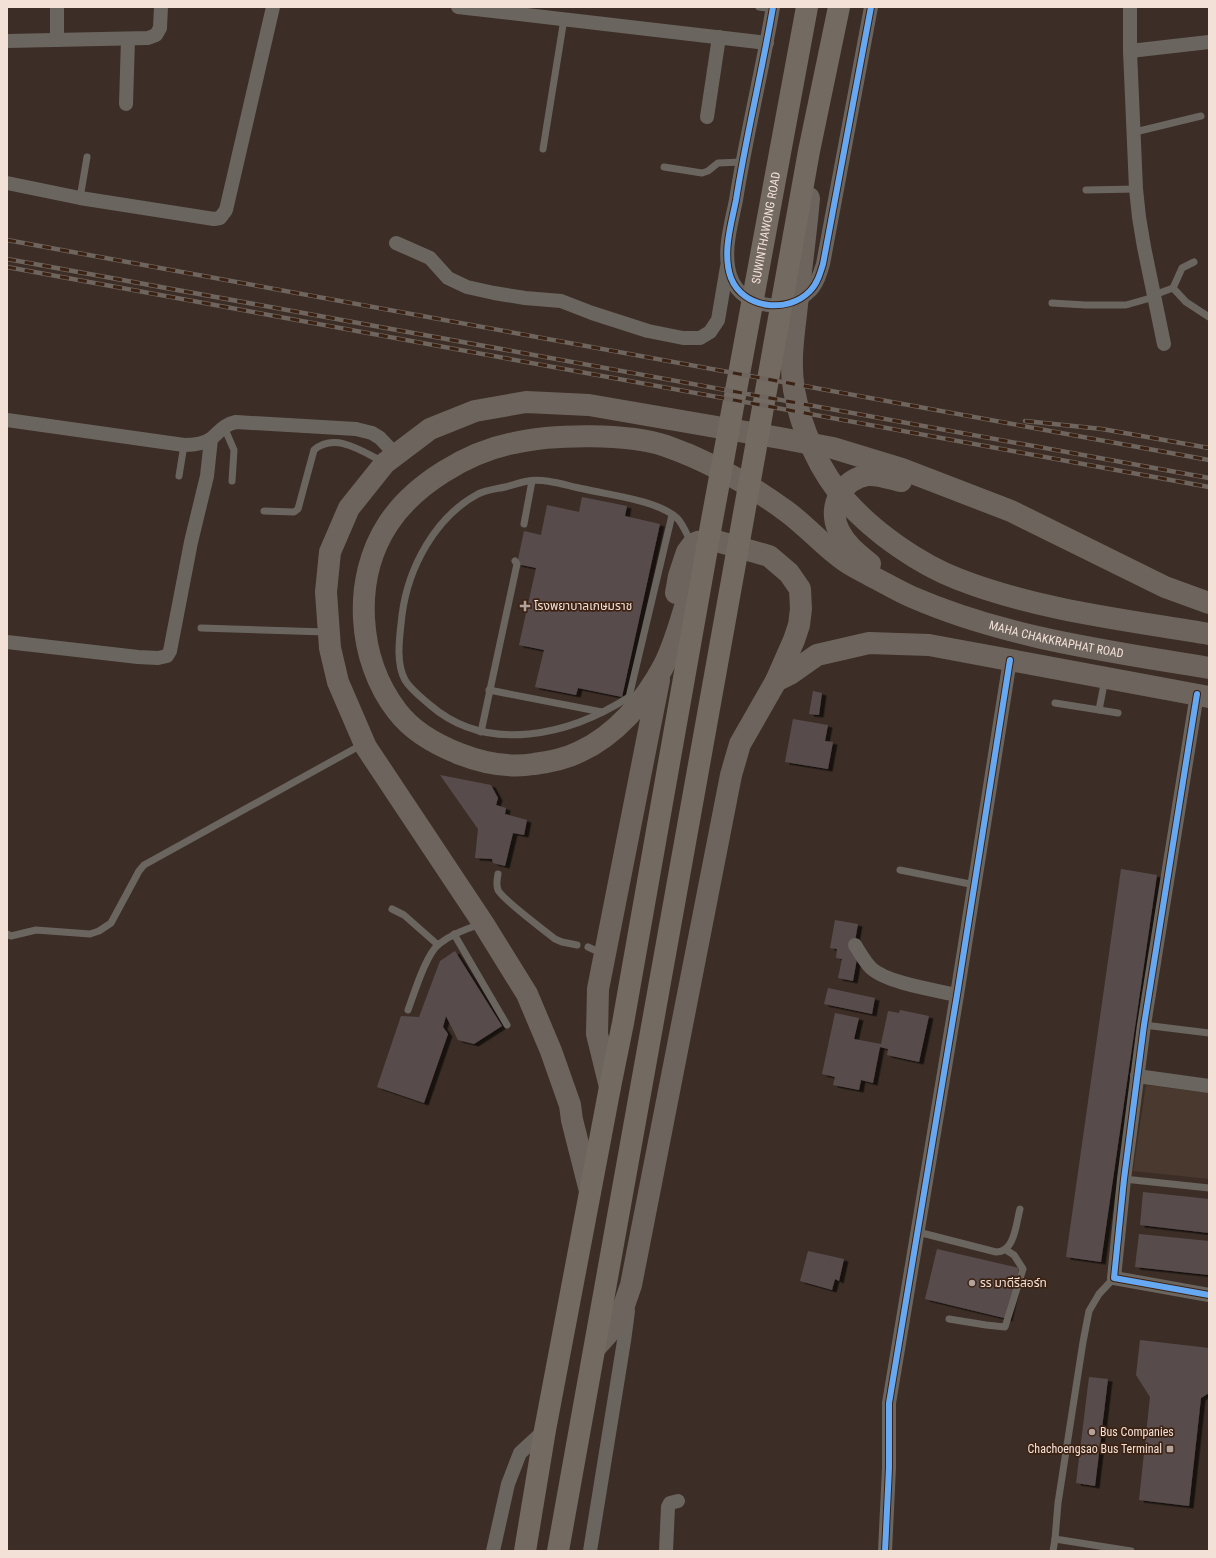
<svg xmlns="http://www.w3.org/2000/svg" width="1216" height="1558" viewBox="0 0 1216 1558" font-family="'Roboto Condensed','Noto Sans Thai',sans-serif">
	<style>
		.commercial { fill: #49392e }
		.building { fill: #584c4c; filter: url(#shadow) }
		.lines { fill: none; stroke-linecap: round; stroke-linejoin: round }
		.lane { stroke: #6b6560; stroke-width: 7 }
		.street { stroke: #6b6560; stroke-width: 14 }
		.primary { stroke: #6d655d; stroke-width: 22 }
		.highway { stroke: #736a62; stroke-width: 22 }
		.rail-casing { stroke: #6e655f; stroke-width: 4.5 }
		.rail { stroke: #3c2212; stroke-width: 3; stroke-dasharray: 9; stroke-linecap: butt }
		.cycleway-casing { stroke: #3c2212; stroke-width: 8 }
		.cycleway { stroke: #66a8f1; stroke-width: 6 }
		.poi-dot { fill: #b3a29a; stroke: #3c2212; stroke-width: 1.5 }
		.labels { text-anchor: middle; stroke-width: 3.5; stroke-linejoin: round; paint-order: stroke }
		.street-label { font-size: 12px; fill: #f3e1d8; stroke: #3c2212 }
		.poi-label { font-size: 12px; fill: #f3e1d8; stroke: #3c2212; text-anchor: start }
	</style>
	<defs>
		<filter id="shadow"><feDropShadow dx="4.5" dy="2.5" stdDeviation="0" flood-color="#0009"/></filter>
	</defs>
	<rect width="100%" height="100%" fill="#3c2e26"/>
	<!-- commercial -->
	<polygon class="commercial" points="1146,1085 1209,1093 1209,1179 1133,1171"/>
	<!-- building -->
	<g class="building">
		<polygon points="582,497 627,506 625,516 660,524 622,697 578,688 576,695 535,687 544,650 519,645 536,568 517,564 524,531 541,535 547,505 579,512"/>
		<polygon points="813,691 822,693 819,715 809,714"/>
		<polygon points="793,719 828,725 825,741 833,742 828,769 785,762"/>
		<polygon points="440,775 491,785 498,798 496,805 506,808 505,814 527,820 524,835 513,833 505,866 493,863 492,859 475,858 478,829"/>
		<polygon points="1121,869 1157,875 1101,1262 1066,1257"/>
		<polygon points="835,920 858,924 853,952 858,953 853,981 838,978 842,959 836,958 837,949 830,948"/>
		<polygon points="455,951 502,1026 474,1044 458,1040 446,1016 443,1027 448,1034 424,1103 377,1087 401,1016 419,1017 440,961"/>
		<polygon points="828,988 875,998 872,1014 824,1004"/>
		<polygon points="900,1010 929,1016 919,1062 887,1055 888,1049 880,1047 873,1083 861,1080 859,1090 833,1085 835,1077 822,1074 835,1013 859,1018 854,1039 881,1044 888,1011 899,1013"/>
		<polygon points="1143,1192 1209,1199 1209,1233 1140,1225"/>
		<polygon points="1139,1234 1209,1241 1209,1275 1135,1267"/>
		<polygon points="937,1249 1019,1268 1008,1319 925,1299"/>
		<polygon points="808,1251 844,1259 839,1281 835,1279 832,1290 800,1281"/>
		<polygon points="1140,1340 1209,1348 1209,1393 1201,1398 1189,1506 1139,1500 1150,1397 1136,1375"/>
		<polygon points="1089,1377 1108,1379 1095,1486 1076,1483"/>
	</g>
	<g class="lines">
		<!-- lane -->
		<g class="lane">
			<polyline points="759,7 773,9"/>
			<polyline points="1135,132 1201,116"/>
			<polyline points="543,149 564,19"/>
			<polyline points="664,167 702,173 708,171 718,163 742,162"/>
			<polyline points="1086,190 1136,189"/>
			<polyline points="80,198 87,157"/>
			<polyline points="1173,288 1186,302 1209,317"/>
			<polyline points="1154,295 1173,288 1182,268 1194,262"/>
			<polyline points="1052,303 1085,305 1126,305 1154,297"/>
			<polyline points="224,427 234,450 232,481"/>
			<polyline points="179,476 184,445"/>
			<path d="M 264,511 L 294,512 L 298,509 L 314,450 C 335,432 362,451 383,462"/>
			<path d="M 672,515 L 629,697 C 570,735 488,755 430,705 C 422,698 410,689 405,680 C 395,662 400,635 402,615 C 408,568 435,517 478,494 C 486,490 496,489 505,487 C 513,485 521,482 528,481 C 546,478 567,486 584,489 C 609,495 657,500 677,518 C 683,524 687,535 691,542"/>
			<polyline points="524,524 532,481"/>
			<polyline points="201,628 326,632"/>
			<polyline points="489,690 602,712"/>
			<polyline points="1055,703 1118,713"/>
			<polyline points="1099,710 1105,679"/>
			<polyline points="481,732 517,564 515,561"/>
			<polyline points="900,870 975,885"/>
			<path d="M 498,874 C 497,879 496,885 498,890 C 503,900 544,930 555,939 L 562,942 L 577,945"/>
			<polyline points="392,909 404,915 438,945"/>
			<polyline points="7,934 11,936 36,930 90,934 99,931 111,923 139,871 144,865 363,744"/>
			<polyline points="454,934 507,1025"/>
			<polyline points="588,947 603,954"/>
			<path d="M 408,1010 C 414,994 426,954 439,944 C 452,934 466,929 481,924"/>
			<polyline points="1144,1025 1209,1033"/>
			<polyline points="1124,1179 1209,1188"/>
			<path d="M 918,1232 L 996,1252 C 1015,1252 1016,1223 1020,1209"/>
			<polyline points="1114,1278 1099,1294 1089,1311 1083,1342 1058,1503 1055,1539 1131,1551"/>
			<polyline points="949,1319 986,1325 1005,1327 1023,1269 1014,1255 1006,1250"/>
			<polyline points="1053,1551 1055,1539"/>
		</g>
		<!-- street -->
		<g class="street">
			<polyline points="458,7 767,43"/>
			<path d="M 773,7 C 762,72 746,136 736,200 C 731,225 722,254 731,278 C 743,309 788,314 810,291 C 817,284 820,274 823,264 L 871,7"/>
			<polyline points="1130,7 1130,51 1209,42"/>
			<polyline points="57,40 57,7"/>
			<polyline points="7,41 148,38 156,35 160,28 161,7"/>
			<polyline points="1130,51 1136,189 1139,217 1144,247 1164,344"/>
			<polyline points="126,104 128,39"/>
			<polyline points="707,117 719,37"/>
			<polyline points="7,183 80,198 214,219 220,218 226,210 273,7"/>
			<polyline points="396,243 430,258 448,278 467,287 494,293 525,298 561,301 592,313 648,331 683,338 700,338 710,332 718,320 727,267"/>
			<path d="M 7,420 L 184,445 C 194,445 204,444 212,438 C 220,431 225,424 236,422 L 356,429 L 372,433 L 380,438 L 396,455"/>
			<polyline points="7,642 138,657 158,658 167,656 170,651 191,542 207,476 211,439"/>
			<polyline points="1197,694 1144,1025 1124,1179 1114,1278 1209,1295"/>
			<path d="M 855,945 C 860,953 865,962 871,968 C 887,983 935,990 957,995"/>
			<polyline points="1137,1076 1209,1086"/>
			<polyline points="493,1551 508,1484 520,1453 545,1430"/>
			<polyline points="590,1551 624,1341 628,1311"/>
			<polyline points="666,1551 668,1507 670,1503 678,1501"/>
			<polyline points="885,1551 889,1468 889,1403 957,995 1010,660"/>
		</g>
		<!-- primary -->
		<g class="primary">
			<path d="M 809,198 C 806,234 801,269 797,305 C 794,333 789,361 794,390 C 801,429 820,473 847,502 C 875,533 919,564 958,579 C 1037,610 1126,620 1209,634"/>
			<path d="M 870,564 C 858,554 846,545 839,531 C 827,507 842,479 868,475 C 879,474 891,479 901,481"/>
			<path id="s1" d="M 695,573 C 686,601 677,641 663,667 C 645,701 615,736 579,752 C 565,759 549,762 534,764 C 509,768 483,763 460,754 C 437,745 412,731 397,711 C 357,659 352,579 388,524 C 414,484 468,452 514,443 C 553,434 628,433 666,446 C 709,461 749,484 786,511 C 807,526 824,547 845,561 C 853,567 863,571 871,576 C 885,583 898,591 912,597 C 1006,638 1109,651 1209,668"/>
			<polyline points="776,681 790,674 817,655 869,643 929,645 1209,697"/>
			<polyline points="610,1087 597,1034 598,989 659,680"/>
			<polyline points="590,1191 572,1120 570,1105 551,1051 527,994 483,923 366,747 338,682 330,648 326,592 330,552 349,508 385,463 430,429 475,411 526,402 589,405 780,438 833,448 902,469 1011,511 1165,587 1209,603"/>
			<polyline points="595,1348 612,1329 620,1317 631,1285 731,775 740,744 776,681 794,640 799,625 801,609 800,589 789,573 769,556 713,540 698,542 693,544 687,552 679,576 676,593"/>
		</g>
		<!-- highway -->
		<g class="highway">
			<path id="s2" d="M 525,1551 L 545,1430 L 610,1087 L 623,1023 L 712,520 L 807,7"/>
			<polyline points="558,1551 809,151 839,7"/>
		</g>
		<defs>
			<g id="rail">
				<polyline points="7,240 1209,460"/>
				<polyline points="7,259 1209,478"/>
				<polyline points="7,267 1209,487"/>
				<polyline points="1025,421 1102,429 1209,448"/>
			</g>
		</defs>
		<!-- rail casing -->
		<use href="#rail" class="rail-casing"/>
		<!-- rail -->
		<use href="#rail" class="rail"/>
		<defs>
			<g id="cycleway">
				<path d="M 773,7 C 762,72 746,136 736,200 C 731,225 722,254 731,278 C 743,309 788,314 810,291 C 817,284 820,274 823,264 L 871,7"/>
				<polyline points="1197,694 1144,1025 1124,1179 1114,1278 1209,1295"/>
				<polyline points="885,1551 889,1468 889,1403 957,995 1010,660"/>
			</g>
		</defs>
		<!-- cycleway casing -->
		<use href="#cycleway" class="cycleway-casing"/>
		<!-- cycleway -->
		<use href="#cycleway" class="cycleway"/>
	</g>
	<!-- markers -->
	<g class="poi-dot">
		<path d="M523 600h4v4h4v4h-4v4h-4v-4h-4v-4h4z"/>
		<circle cx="972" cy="1283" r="4"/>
		<circle cx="1092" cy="1432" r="4"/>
		<rect x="1166" y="1445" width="8" height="8" rx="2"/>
	</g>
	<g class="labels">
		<!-- street labels -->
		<g class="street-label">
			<text dy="4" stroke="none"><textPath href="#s2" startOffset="1345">SUWINTHAWONG ROAD</textPath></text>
			<text dy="4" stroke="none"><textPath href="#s1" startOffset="1367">MAHA CHAKKRAPHAT ROAD</textPath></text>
		</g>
		<!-- poi labels -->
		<g class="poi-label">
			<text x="534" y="610">โรงพยาบาลเกษมราช</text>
			<text x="980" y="1287">รร มาดีรีสอร์ท</text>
			<text x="1100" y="1436">Bus Companies</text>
			<text x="1162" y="1453" text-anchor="end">Chachoengsao Bus Terminal</text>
		</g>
	</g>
	<!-- border -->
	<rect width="1216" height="1558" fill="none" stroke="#f3e1d8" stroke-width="16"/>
</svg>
